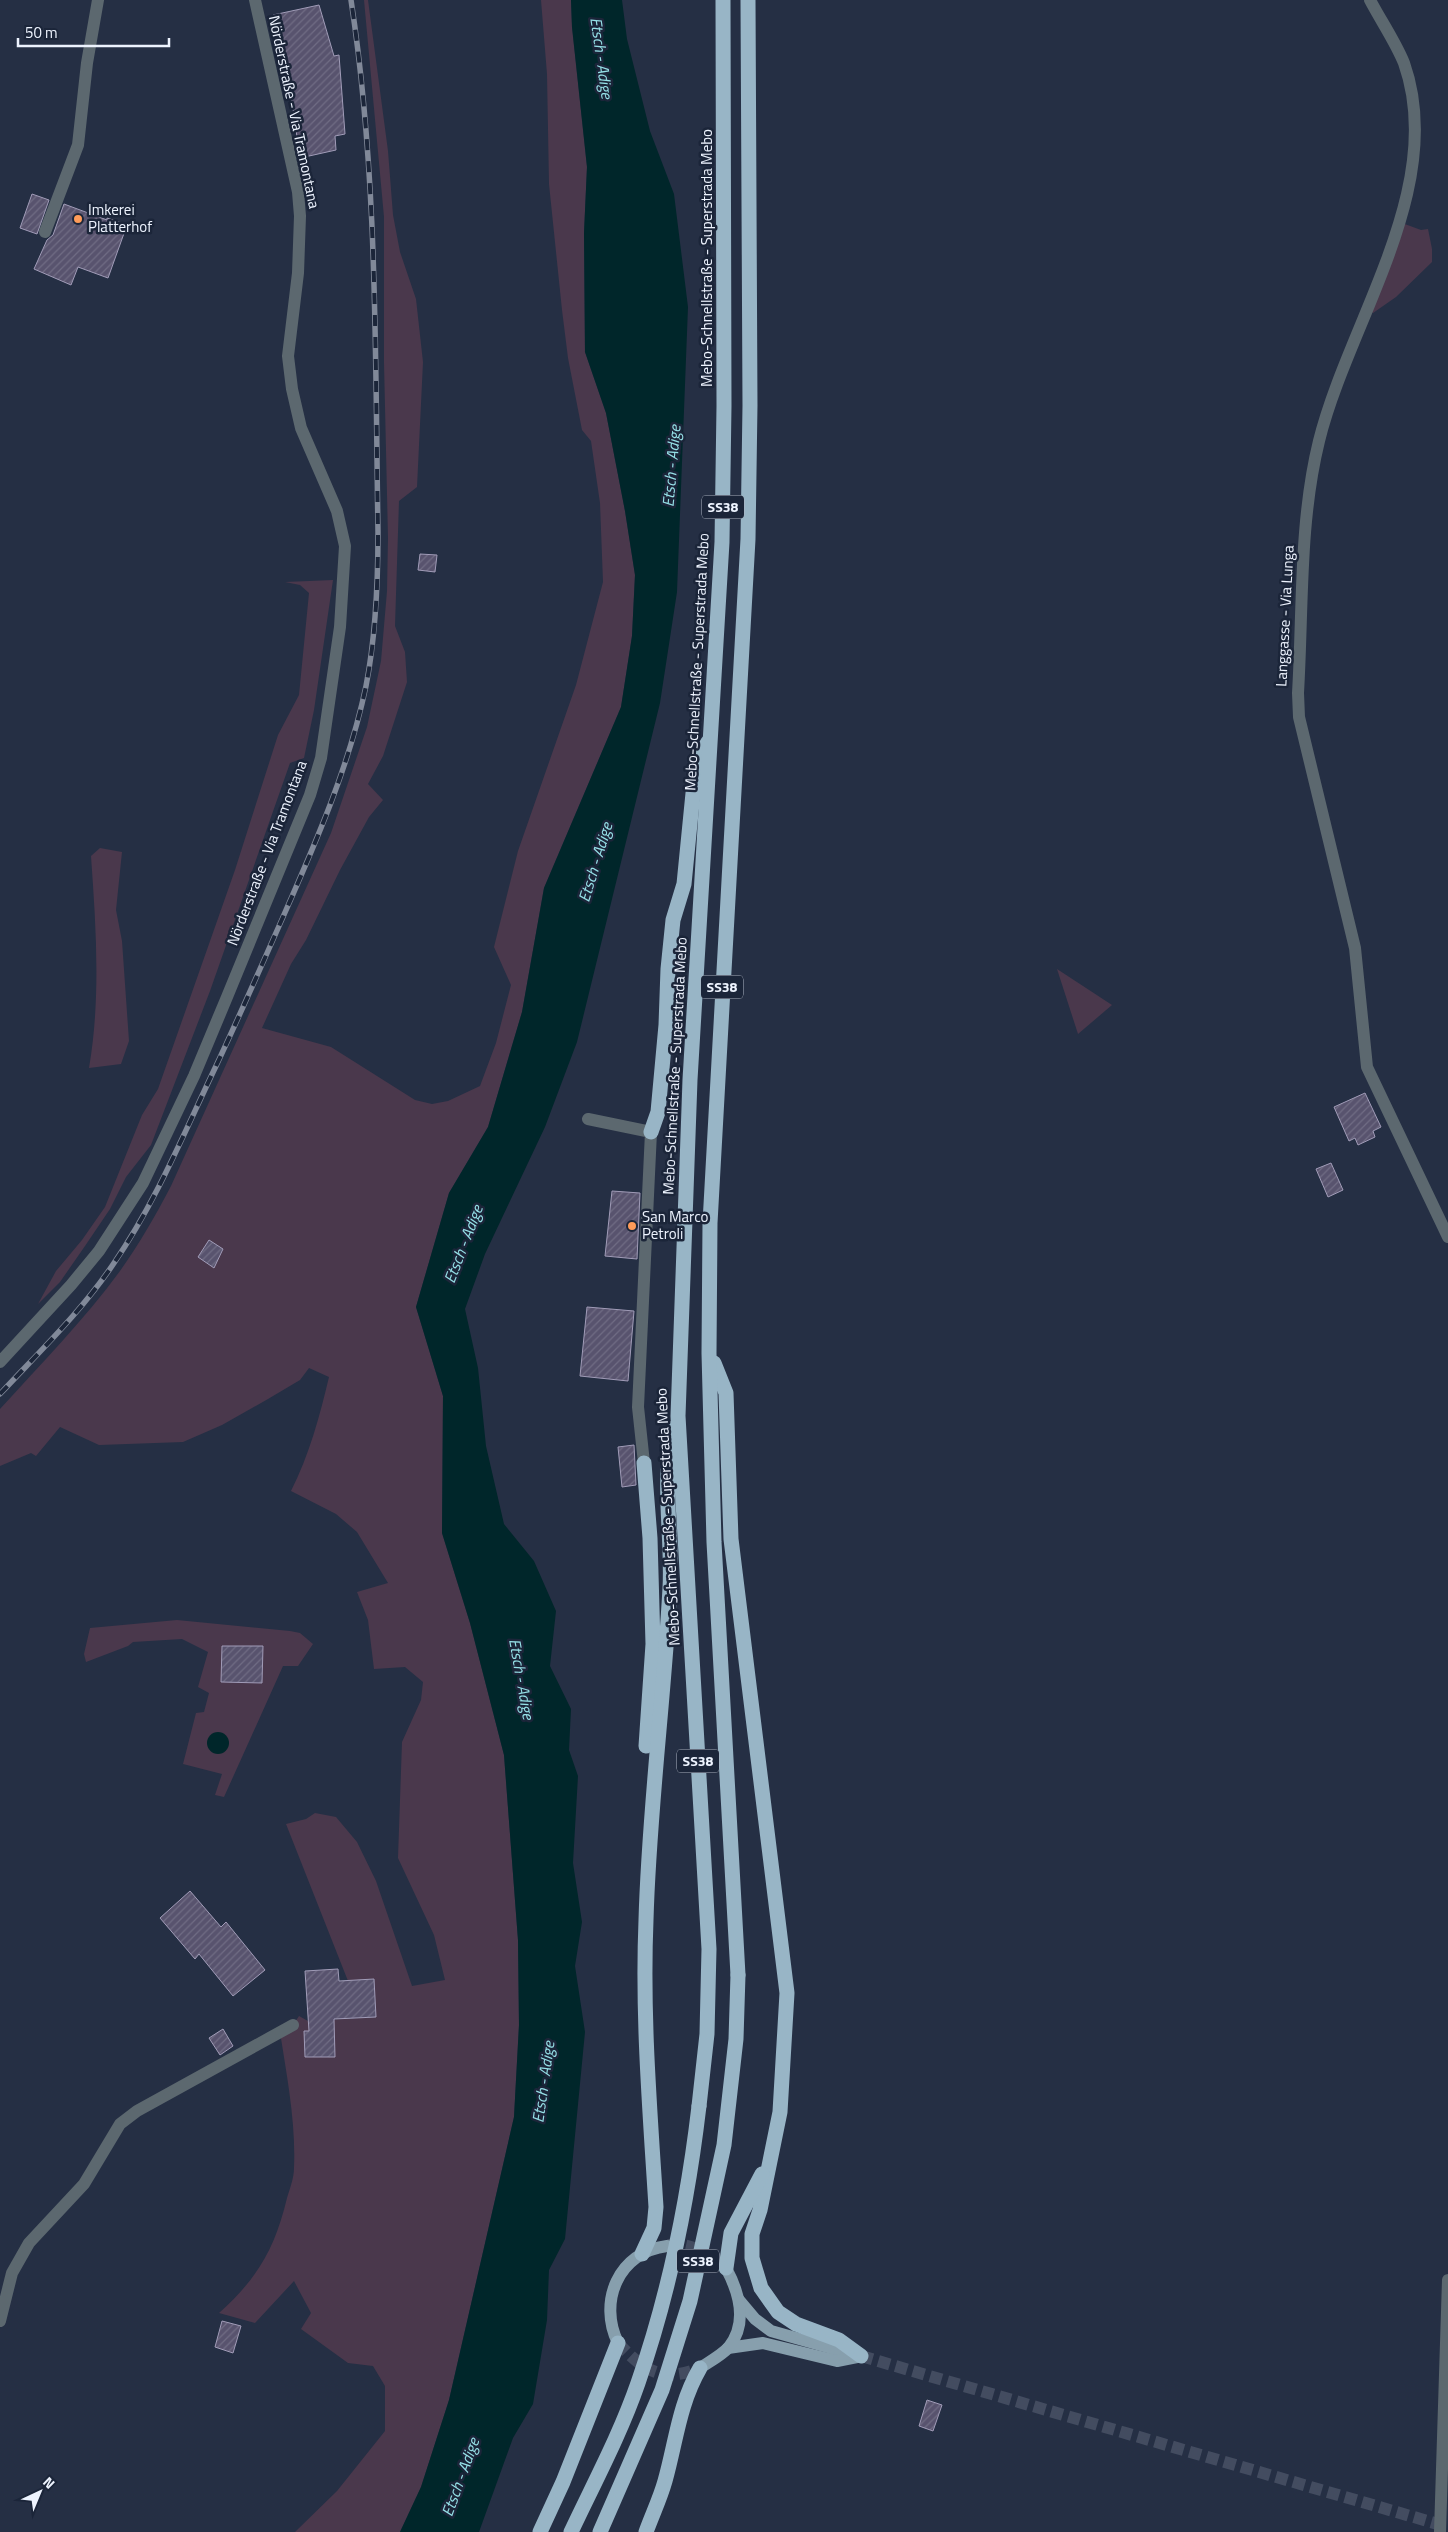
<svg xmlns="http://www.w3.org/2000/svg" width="1448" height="2532" viewBox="0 0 1448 2532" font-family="'Titillium Web',sans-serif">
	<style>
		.green { fill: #4a384c }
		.water { fill: #00262a }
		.building { fill: url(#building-hatch); stroke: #a19cb8 }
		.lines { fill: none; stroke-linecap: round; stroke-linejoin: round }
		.major-tunnel { stroke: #434c60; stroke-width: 12; stroke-dasharray: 12 6; stroke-linecap: butt }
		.minor { stroke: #5c686f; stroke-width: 12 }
		.major { stroke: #879fad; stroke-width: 12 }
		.highway { stroke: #98b5c6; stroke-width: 15 }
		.rail-casing { stroke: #818999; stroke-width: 5.5 }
		.rail { stroke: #1b2539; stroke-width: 4; stroke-dasharray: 11; stroke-linecap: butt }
		.highway-bridge { stroke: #98b5c6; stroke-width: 15 }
		.poi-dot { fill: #fe9b59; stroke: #1b2539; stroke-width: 2 }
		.labels { text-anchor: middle; stroke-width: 5; stroke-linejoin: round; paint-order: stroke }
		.shield { fill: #1b2539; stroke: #aeb5c3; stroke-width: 1 }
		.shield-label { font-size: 14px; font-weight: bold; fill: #edf3fe }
		.street-label { font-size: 15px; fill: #edf3fe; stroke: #1b2539 }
		.poi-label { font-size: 15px; fill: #edf3fe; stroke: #1b2539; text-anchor: start }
		.water-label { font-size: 16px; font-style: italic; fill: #96e1e8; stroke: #1b2539 }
	</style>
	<defs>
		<pattern id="building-hatch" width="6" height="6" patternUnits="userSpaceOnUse" patternTransform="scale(1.25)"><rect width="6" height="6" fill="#58536e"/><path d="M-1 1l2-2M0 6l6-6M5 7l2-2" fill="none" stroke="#706c84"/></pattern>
	</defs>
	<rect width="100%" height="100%" fill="#252f44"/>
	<!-- green -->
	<g class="green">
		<path d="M 364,0 L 368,0 L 388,151 L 393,215 L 400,252 L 416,299 L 423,362 L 417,487 L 399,501 L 395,626 L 405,652 L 407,682 L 383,756 L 368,784 L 383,800 L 369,817 L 340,870 L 306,940 L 291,964 L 262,1028 L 331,1047 L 415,1100 L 432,1104 L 448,1101 L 480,1086 L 496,1043 L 511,985 L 494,947 L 518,851 L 576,685 L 603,582 L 600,503 L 591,441 L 582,430 L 568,358 L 562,310 L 549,184 L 547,74 L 541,0 L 571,0 L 572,27 L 587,167 L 584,233 L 585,352 L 606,413 L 625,511 L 635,575 L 632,636 L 621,707 L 544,888 L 522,1012 L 488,1127 L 449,1193 L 416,1307 L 443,1396 L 442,1533 L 470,1623 L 504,1755 L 518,1940 L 519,2025 L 514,2117 L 449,2400 L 421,2487 L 400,2532 L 295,2532 L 337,2491 L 385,2431 L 385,2386 L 373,2366 L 348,2363 L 301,2329 L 311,2313 L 294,2281 L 255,2323 L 219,2313 C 258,2278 275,2248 287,2198 C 290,2188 294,2178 294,2168 C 296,2123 287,2077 280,2032 L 293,2025 L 299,2016 L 308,2021 L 376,2017 L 374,1979 L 348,1981 L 286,1824 L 306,1819 L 315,1813 L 336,1817 L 357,1842 L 376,1881 L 412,1986 L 445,1980 L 434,1935 L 398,1858 L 402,1742 L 421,1700 L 423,1682 L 405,1667 L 374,1669 L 368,1620 L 357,1592 L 388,1583 L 357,1532 L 336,1514 L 291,1491 C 309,1456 320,1415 329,1377 L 309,1368 L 300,1380 L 268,1399 L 222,1425 L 183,1442 L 99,1445 L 60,1427 L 36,1456 L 31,1453 L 0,1466 L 0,1409 C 41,1364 84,1320 120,1271 C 139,1244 156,1215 171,1186 L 331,833 L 367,727 L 381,661 L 387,591 L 388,538 L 384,363 L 384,217 Z"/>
		<polygon points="1402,223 1421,230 1428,229 1432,249 1432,262 1396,297 1373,313 1368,308"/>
		<polygon points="333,580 314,710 304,758 290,763 210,991 151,1145 126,1177 110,1209 85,1246 60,1282 38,1304 56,1271 82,1240 105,1207 142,1115 158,1089 235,870 278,735 299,695 309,593 300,585 285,582"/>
		<path d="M 100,848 L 122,852 L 116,910 L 122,941 L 129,1041 L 121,1064 L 89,1068 C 101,998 96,927 91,856 Z"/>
		<polygon points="1057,969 1112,1005 1078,1034"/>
		<polygon points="177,1620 290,1631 300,1633 313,1644 298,1666 283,1666 224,1797 215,1795 222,1774 183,1764 196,1713 204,1712 209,1693 198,1687 208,1652 182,1639 133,1642 128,1646 86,1662 84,1654 90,1628"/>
	</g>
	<!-- water -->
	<g class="water">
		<polygon points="571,0 622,0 627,39 650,131 674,194 688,307 677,592 660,703 577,1042 545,1127 485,1254 465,1309 478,1368 486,1446 504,1524 534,1561 556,1611 550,1666 571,1709 569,1750 578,1776 573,1863 582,1922 575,1966 585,2032 565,2239 549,2270 547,2320 533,2404 513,2438 479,2532 400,2532 421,2487 449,2400 514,2117 519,2025 518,1940 504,1755 470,1623 442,1533 443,1396 416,1307 449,1193 488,1127 522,1012 544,888 621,707 632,636 635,575 625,511 606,413 585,352 584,233 587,167 572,27"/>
		<circle cx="218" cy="1743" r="11"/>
	</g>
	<!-- building -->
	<g class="building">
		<polygon points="319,5 334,56 339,55 345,134 335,136 336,150 300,158 287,67 283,70 273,15"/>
		<polygon points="32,194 49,200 37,234 20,228"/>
		<polygon points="64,204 107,220 107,218 127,225 108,278 78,267 71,285 34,269 47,240 53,235"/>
		<polygon points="420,554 437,555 435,572 418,570"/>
		<polygon points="1365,1093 1381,1127 1373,1131 1375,1137 1358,1145 1355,1138 1349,1141 1334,1107"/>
		<polygon points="1331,1163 1343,1190 1328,1197 1316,1169"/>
		<polygon points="612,1191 640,1193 637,1259 605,1256"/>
		<polygon points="209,1240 223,1249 214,1268 198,1257"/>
		<polygon points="587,1307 634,1311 628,1381 580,1376"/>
		<polygon points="634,1445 636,1485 622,1487 618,1447"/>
		<polygon points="222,1646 263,1646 262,1683 221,1682"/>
		<polygon points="190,1891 221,1927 226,1922 265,1970 233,1996 199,1954 195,1959 160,1918"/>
		<polygon points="338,1969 339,1981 374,1979 376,2017 334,2019 335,2057 305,2057 304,2031 309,2031 305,1971"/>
		<polygon points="223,2029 233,2046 220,2055 209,2038"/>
		<polygon points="222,2321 241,2326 233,2353 215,2347"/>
		<polygon points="927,2400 942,2405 933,2431 919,2426"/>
	</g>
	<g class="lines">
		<!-- major-tunnel -->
		<g class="major-tunnel">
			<path d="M 668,2245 C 691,2242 708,2254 726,2268"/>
			<path d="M 618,2343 C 644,2371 662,2383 700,2368"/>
			<polyline points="861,2356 1448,2527"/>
		</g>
		<!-- minor -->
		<g class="minor">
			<path d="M 1370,0 C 1381,21 1395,41 1404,63 C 1448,187 1348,323 1319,441 C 1299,522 1303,609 1298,693 L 1299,717 L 1355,948 L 1367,1067 L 1448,1237"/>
			<polyline points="45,232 78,145 87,63 98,0"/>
			<polyline points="588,1119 651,1132 638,1407 644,1463"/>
			<polyline points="0,1362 71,1285 99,1251 143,1183 194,1076 227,997 310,795 321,758 340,627 345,546 337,511 301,428 292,389 288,356 298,273 300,216 298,192 255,0"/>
			<polyline points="0,2321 12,2273 29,2243 84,2184 120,2124 137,2111 293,2025"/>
			<polyline points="1440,2532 1448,2280"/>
		</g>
		<!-- major -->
		<g class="major">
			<polyline points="739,2300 755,2319 771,2331 856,2355"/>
			<path d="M 618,2343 C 598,2302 618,2252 667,2246"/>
			<polyline points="728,2348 763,2343 837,2361 857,2357"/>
			<path d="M 700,2368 C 709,2362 722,2355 729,2347 C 748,2323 739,2292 726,2268"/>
		</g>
		<!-- highway -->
		<g class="highway">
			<polyline points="651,1132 658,1112 666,1025 668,969 673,920 684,884 696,763 708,742"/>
			<polyline points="714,1363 726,1393 731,1539 787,1993 780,2112 760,2210 752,2234 752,2258 761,2288 778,2312 796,2324 839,2340 861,2356"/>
			<polyline points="644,1463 650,1538 653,1644 646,1746"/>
			<polyline points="738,1975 714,1542 709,1353 710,1223 748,539 750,405 748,0"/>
			<polyline points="699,2106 707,2034 709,1949 678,1416 690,1080 722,542 724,406 723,0"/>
			<path d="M 642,2254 L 654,2228 L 656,2207 C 650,2111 642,2016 646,1920 C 649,1809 664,1699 670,1588 C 673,1535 660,1479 675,1427"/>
			<polyline points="726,2268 731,2233 762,2174"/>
			<polyline points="540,2532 563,2482 618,2343"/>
			<path d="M 646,2532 C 652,2515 660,2499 665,2481 C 676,2442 679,2404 700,2368"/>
		</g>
		<defs>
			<path id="rail" d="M 0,1394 C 39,1352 82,1311 114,1263 C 156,1202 184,1133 216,1066 C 239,1017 261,967 283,917 C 316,842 349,767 366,686 C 376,635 378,584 378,532 C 375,355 378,176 351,0"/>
		</defs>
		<!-- rail casing -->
		<use href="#rail" class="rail-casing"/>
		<!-- rail -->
		<use href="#rail" class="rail"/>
		<!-- highway-bridge -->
		<g class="highway-bridge">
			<path d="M 571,2532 C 594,2483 620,2435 638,2383 C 669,2294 688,2200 699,2106"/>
			<polyline points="600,2532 662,2390 690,2301 724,2145 736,2039 738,1975"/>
		</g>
	</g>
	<!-- markers -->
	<g class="poi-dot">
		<circle cx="78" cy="219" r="5"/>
		<circle cx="632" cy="1226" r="5"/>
	</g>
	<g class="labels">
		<!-- shield labels -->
		<g class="shield">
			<rect x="702" y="495.5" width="42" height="23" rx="4"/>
			<rect x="701" y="975.5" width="42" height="23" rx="4"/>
			<rect x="677" y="1749.5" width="42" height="23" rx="4"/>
			<rect x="677" y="2249.5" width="42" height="23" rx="4"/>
		</g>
		<g class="shield-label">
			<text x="723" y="512">SS38</text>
			<text x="722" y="992">SS38</text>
			<text x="698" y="1766">SS38</text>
			<text x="698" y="2266">SS38</text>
		</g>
		<!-- street labels -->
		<g class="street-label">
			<text transform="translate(294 112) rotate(78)" y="5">Nörderstraße - Via Tramontana</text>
			<text transform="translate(707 258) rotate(-90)" y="5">Mebo-Schnellstraße - Superstrada Mebo</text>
			<text transform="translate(1285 616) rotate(-87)" y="5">Langgasse - Via Lunga</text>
			<text transform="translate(697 662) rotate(-87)" y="5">Mebo-Schnellstraße - Superstrada Mebo</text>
			<text transform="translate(267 853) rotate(-69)" y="5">Nörderstraße - Via Tramontana</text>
			<text transform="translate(675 1066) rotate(-87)" y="5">Mebo-Schnellstraße - Superstrada Mebo</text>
			<text transform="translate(668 1517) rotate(-93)" y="5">Mebo-Schnellstraße - Superstrada Mebo</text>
		</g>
		<!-- poi labels -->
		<g class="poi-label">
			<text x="88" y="215">Imkerei<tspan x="88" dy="17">Platterhof</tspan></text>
			<text x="642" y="1222">San Marco<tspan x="642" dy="17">Petroli</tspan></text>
		</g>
		<!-- water labels -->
		<g class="water-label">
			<text transform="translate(602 58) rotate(82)" y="6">Etsch - Adige</text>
			<text transform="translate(671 466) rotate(-85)" y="6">Etsch - Adige</text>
			<text transform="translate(595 862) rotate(-73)" y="6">Etsch - Adige</text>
			<text transform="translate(463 1244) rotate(-69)" y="6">Etsch - Adige</text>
			<text transform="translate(522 1679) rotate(80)" y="6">Etsch - Adige</text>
			<text transform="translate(543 2082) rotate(-82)" y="6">Etsch - Adige</text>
			<text transform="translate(460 2477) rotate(-70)" y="6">Etsch - Adige</text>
		</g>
	</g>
	<!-- north arrow -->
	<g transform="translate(40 2492) rotate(44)" stroke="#1b2539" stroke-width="4" paint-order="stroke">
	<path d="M0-4L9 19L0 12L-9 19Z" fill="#edf3fe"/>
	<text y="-8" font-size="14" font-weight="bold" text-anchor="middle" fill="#edf3fe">N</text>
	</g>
	<!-- scale -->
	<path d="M18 38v8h151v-8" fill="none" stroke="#edf3fe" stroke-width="2.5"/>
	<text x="25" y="38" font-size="15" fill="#edf3fe" stroke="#1b2539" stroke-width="4" paint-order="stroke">50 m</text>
</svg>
